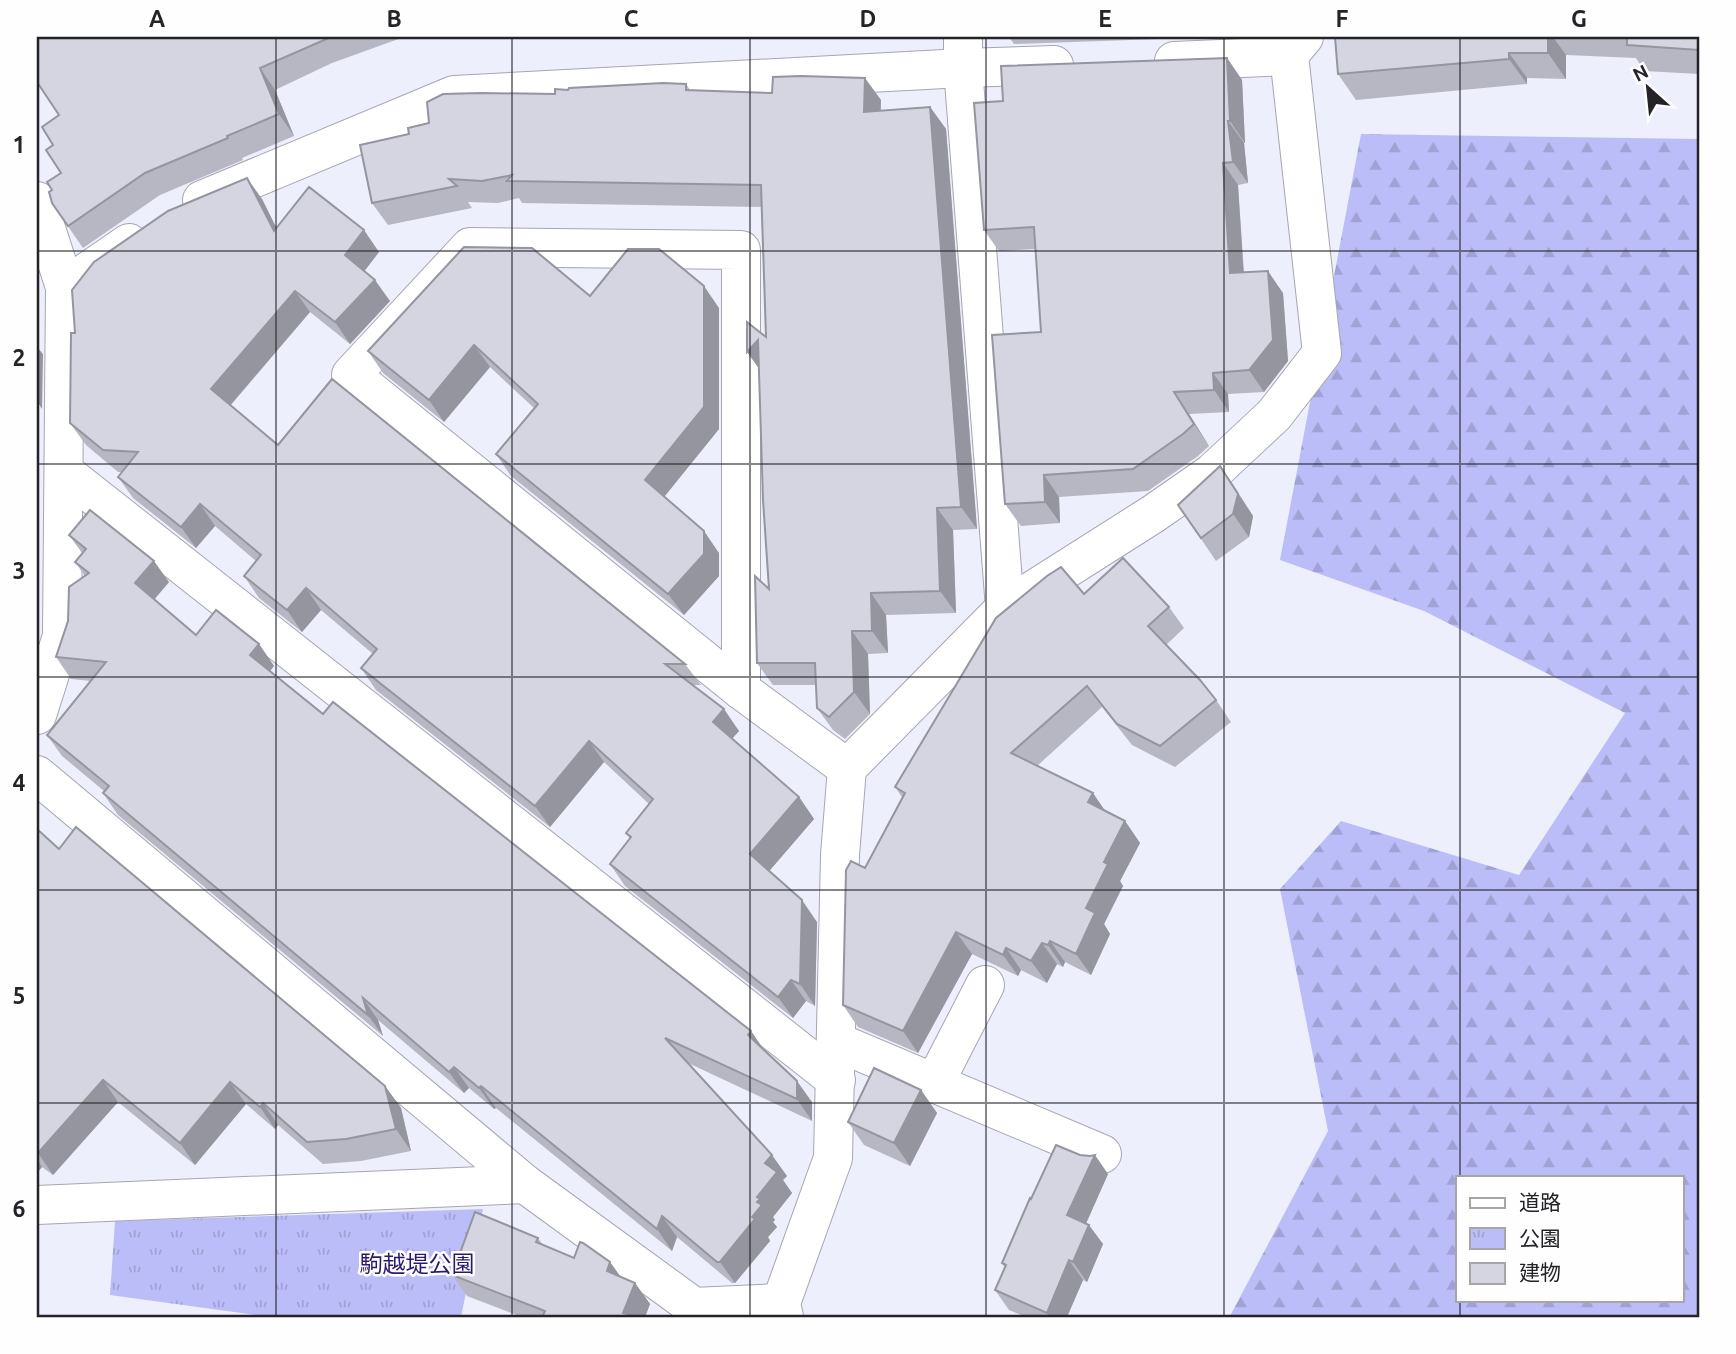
<svg xmlns="http://www.w3.org/2000/svg" width="1736" height="1354" viewBox="0 0 1736 1354" font-family="Ubuntu,'Noto Sans JP',sans-serif">
	<style>
		.forest { fill: url(#forest-firs); fill-rule: evenodd }
		.park { fill: url(#park-tufts) }
		.lines { fill: none; stroke-linecap: round; stroke-linejoin: round }
		.minor-casing { stroke: #a5a6b1; stroke-width: 40 }
		.minor { stroke: #fff; stroke-width: 38 }
		.wall { fill: #b6b7c2 }
		.shaded-wall { fill: #94959e }
		.building { fill: #d4d5e1; stroke: #94959e; stroke-width: 2 }
		.grid { fill: none; stroke: #232328; stroke-width: 2; stroke-opacity: 0.55 }
		.labels { text-anchor: middle; stroke-width: 5; stroke-linejoin: round; paint-order: stroke }
		.park-label { font-size: 23px; fill: #281a6c; stroke: #fefefe }
		.neatline { fill: none; stroke: #232328; stroke-width: 2.5 }
		.grid-label { font-size: 23px; text-anchor: middle; font-weight: bold; fill: #232328 }
	</style>
	<defs>
		<pattern id="forest-firs" width="22" height="20" patternUnits="userSpaceOnUse" patternTransform="scale(1.75)"><rect width="22" height="20" fill="#bbbdf8"/><path d="M5 1l3.5 6h-7zM16 11l3.5 6h-7z" fill="#a0a2d5"/></pattern>
		<pattern id="park-tufts" width="24" height="20" patternUnits="userSpaceOnUse" patternTransform="scale(1.75)"><rect width="24" height="20" fill="#bbbdf8"/><path d="M3 7l-1-3M5 7V3M7 7l1-3M15 17l-1-3M17 17v-4M19 17l1-3" fill="none" stroke="#a0a2d5"/></pattern>
	</defs>
	<rect width="100%" height="100%" fill="#eeeffc"/>
	<!-- forest -->
	<path class="forest" d="M 1361,134 L 1699,139 L 1699,1317 L 1230,1316 L 1328,1131 L 1280,889 L 1341,821 L 1519,875 L 1625,713 L 1424,611 L 1280,560 ZM 1458,1177 L 1682,1177 L 1682,1300 L 1458,1300 Z"/>
	<!-- park -->
	<polygon class="park" points="483,1209 461,1317 270,1317 110,1295 115,1221"/>
	<g class="lines">
		<defs>
			<g id="minor">
				<polyline points="963,37 963,68 1005,608"/>
				<polyline points="1174,61 1288,56 1304,37"/>
				<polyline points="202,200 454,95 963,68 1054,65"/>
				<polyline points="37,201 65,287 62,636 37,715"/>
				<polygon points="470,247 741,250 741,690 351,375"/>
				<polyline points="65,287 129,243"/>
				<polyline points="64,472 836,1080"/>
				<polyline points="741,690 847,768"/>
				<polyline points="37,775 525,1184 694,1307 781,1303"/>
				<polyline points="837,1042 1102,1154"/>
				<polyline points="934,1084 985,985"/>
				<polyline points="37,1205 525,1184"/>
				<polyline points="784,1317 781,1303 833,1158 840,855 847,768 1005,608 1153,514 1212,473 1274,415 1322,353 1287,37"/>
			</g>
		</defs>
		<!-- minor casing -->
		<use href="#minor" class="minor-casing"/>
		<!-- minor -->
		<use href="#minor" class="minor"/>
	</g>
	<!-- wall -->
	<g class="wall">
		<polygon points="37,37 404,37 332,63 275,90 294,136 242,158 243,160 160,195 83,248 52,203 52,190 61,173 53,145 59,115"/>
		<polygon points="911,37 941,37 912,38"/>
		<polygon points="1009,37 1216,37 1014,44"/>
		<polygon points="1335,37 1699,37 1699,74 1644,71 1636,58 1566,55 1566,79 1527,78 1527,84 1356,100 1338,74"/>
		<polygon points="1227,58 1242,80 1245,143 1244,143 1248,183 1238,185 1244,273 1283,293 1288,361 1264,392 1228,394 1229,412 1189,414 1209,446 1198,456 1148,491 1059,497 1060,523 1021,526 1005,504 1041,332 1036,249 999,251 984,230 1003,101"/>
		<polygon points="686,84 690,90 881,100 881,111 930,107 946,129 977,529 953,530 956,613 886,615 888,653 868,654 870,714 845,739 833,730 817,708 816,685 773,685 757,663 769,589 766,337 761,207 522,203 519,198 498,203 468,202 472,208 388,225 372,203 409,134 555,94 568,90"/>
		<polygon points="262,199 276,228 379,252 364,271 390,301 350,344 310,312 231,405 278,445 685,664 701,685 693,685 739,731 732,739 799,797 814,819 769,871 817,922 815,1006 806,1001 793,1018 625,886 610,864 630,839 626,833 649,804 604,762 550,827 376,690 361,668 373,654 321,610 302,632 259,598 244,576 256,561 215,526 196,548 133,498 118,477 122,472 118,472 86,445 70,423 75,333"/>
		<polygon points="590,296 719,308 719,429 664,497 719,553 719,576 684,615 511,476 496,454 535,409 490,367 444,422 383,373 368,351"/>
		<polygon points="1236,489 1253,516 1249,537 1216,561 1178,505"/>
		<polygon points="69,535 169,582 155,599 196,635 259,644 274,666 270,671 323,714 751,1031 764,1050 812,1102 812,1121 688,1063 787,1176 783,1180 792,1193 773,1217 775,1220 773,1222 777,1227 768,1237 770,1241 735,1283 732,1283 677,1237 672,1251 496,1108 494,1109 469,1088 464,1093 378,1020 383,1036 118,815 103,793 104,791 62,756 47,735 91,681 71,679 56,657 85,576 75,562 82,553"/>
		<polygon points="1084,594 1169,607 1184,628 1166,645 1216,700 1231,722 1175,767 1132,745 1102,707 1037,766 1105,810 1125,821 1140,843 1120,881 1123,886 1104,924 1110,934 1091,975 1065,962 1063,967 1057,964 1047,983 1021,970 1018,976 972,954 918,1053 858,1027 843,1005 865,868 902,797 895,787"/>
		<polygon points="37,829 59,849 385,1086 401,1108 411,1151 361,1161 323,1164 278,1125 275,1129 246,1104 195,1165 118,1102 53,1175 42,1167 37,1173"/>
		<polygon points="921,1090 937,1113 910,1166 864,1145 848,1122"/>
		<polygon points="1108,1174 1086,1223 1103,1244 1087,1282 1083,1280 1067,1317 1026,1317 1009,1310 995,1290 1005,1268 1002,1263 1031,1199"/>
		<polygon points="538,1238 543,1245 574,1258 610,1262 620,1276 635,1283 650,1304 645,1317 522,1317 467,1296 452,1275"/>
	</g>
	<!-- shaded-wall -->
	<g class="shaded-wall">
		<polygon points="1548,37 1553,37 1566,55 1566,79 1548,53"/>
		<polygon points="1509,53 1527,78 1527,84 1509,59"/>
		<polygon points="1227,58 1242,80 1245,143 1230,121"/>
		<polygon points="260,68 275,90 294,136 279,114"/>
		<polygon points="865,78 881,100 879,134 864,112"/>
		<polygon points="930,107 946,129 977,529 961,507"/>
		<polygon points="1228,121 1244,143 1248,183 1233,162"/>
		<polygon points="1223,163 1238,185 1245,295 1230,273"/>
		<polygon points="247,178 262,199 289,253 274,231"/>
		<polygon points="364,230 379,252 360,277 345,255"/>
		<polygon points="1268,271 1283,293 1288,361 1264,392 1249,370"/>
		<polygon points="375,280 390,301 350,344 335,322"/>
		<polygon points="704,286 719,308 719,429 660,502 645,480"/>
		<polygon points="295,291 310,312 226,410 211,389"/>
		<polygon points="37,317 38,319 38,348 43,354 42,409 37,401"/>
		<polygon points="758,340 763,374 747,352"/>
		<polygon points="474,345 490,367 444,422 429,400"/>
		<polygon points="1213,373 1228,394 1229,412 1214,390"/>
		<polygon points="1174,392 1189,414 1209,446 1194,424"/>
		<polygon points="37,403 39,406 39,475 37,480"/>
		<polygon points="1220,466 1253,516 1249,537 1233,514"/>
		<polygon points="1044,475 1059,497 1060,523 1045,502"/>
		<polygon points="200,504 215,526 196,548 181,527"/>
		<polygon points="937,508 953,530 956,613 940,591"/>
		<polygon points="704,531 719,553 719,576 684,615 668,594"/>
		<polygon points="154,561 169,582 150,604 135,583"/>
		<polygon points="306,588 321,610 302,632 287,610"/>
		<polygon points="871,593 886,615 888,653 872,631"/>
		<polygon points="852,631 868,654 870,714 854,692"/>
		<polygon points="259,644 274,666 265,677 250,655"/>
		<polygon points="724,709 739,731 728,743 713,722"/>
		<polygon points="589,741 604,762 550,827 535,806"/>
		<polygon points="1093,793 1108,815 1088,802"/>
		<polygon points="799,797 814,819 765,876 750,854"/>
		<polygon points="1125,821 1140,843 1120,881 1123,886 1104,924 1110,934 1091,975 1076,954 1086,908 1104,862"/>
		<polygon points="802,900 817,922 815,1006 800,984"/>
		<polygon points="956,932 972,954 918,1053 903,1031"/>
		<polygon points="1050,941 1065,962 1063,967 1048,945"/>
		<polygon points="1042,943 1057,964 1047,983 1031,961"/>
		<polygon points="1006,948 1021,970 1018,976 1003,955"/>
		<polygon points="791,980 806,1001 793,1018 778,997"/>
		<polygon points="363,998 378,1020 383,1036 368,1015"/>
		<polygon points="751,1031 766,1053 748,1035"/>
		<polygon points="454,1067 469,1088 464,1093 449,1072"/>
		<polygon points="103,1080 118,1102 53,1175 38,1153"/>
		<polygon points="797,1081 812,1102 812,1121 797,1099"/>
		<polygon points="230,1082 246,1104 195,1165 180,1143"/>
		<polygon points="385,1086 401,1108 411,1151 396,1129"/>
		<polygon points="481,1086 496,1108 494,1109 479,1088"/>
		<polygon points="921,1090 937,1113 910,1166 894,1143"/>
		<polygon points="263,1103 278,1125 275,1129 260,1107"/>
		<polygon points="772,1155 787,1176 783,1180 792,1193 773,1217 775,1220 773,1222 777,1227 768,1237 770,1241 735,1283 720,1262 752,1217 757,1202 757,1197 765,1163"/>
		<polygon points="1095,1155 1108,1174 1081,1235 1067,1215"/>
		<polygon points="37,1159 42,1167 37,1173"/>
		<polygon points="662,1216 677,1237 672,1251 657,1229"/>
		<polygon points="1089,1225 1103,1244 1087,1282 1073,1262"/>
		<polygon points="1069,1260 1083,1280 1067,1317 1051,1317 1047,1313"/>
		<polygon points="610,1262 625,1283 607,1271"/>
		<polygon points="635,1283 650,1304 645,1317 626,1317 623,1313"/>
	</g>
	<!-- building -->
	<g class="building">
		<polygon points="37,37 331,37 260,68 279,114 227,136 228,138 145,173 68,226 52,203 49,192 52,190 47,182 61,173 46,150 53,145 42,127 59,115 37,82"/>
		<polygon points="1335,37 1548,37 1548,53 1509,53 1509,59 1338,74"/>
		<polygon points="1627,37 1699,37 1699,50 1627,45"/>
		<polygon points="1227,58 1230,121 1228,121 1233,162 1223,163 1230,273 1268,271 1273,340 1249,370 1213,373 1214,390 1174,392 1194,424 1183,434 1133,469 1044,475 1045,502 1005,504 992,335 1041,332 1034,227 984,230 974,103 1003,101 1001,66"/>
		<polygon points="801,76 865,78 864,112 930,107 961,507 937,508 940,591 871,593 872,631 852,631 854,692 829,717 817,708 815,663 757,663 755,576 769,589 763,500 758,340 747,352 747,322 766,337 761,185 507,181 512,175 482,181 449,179 457,186 372,203 360,145 409,134 408,128 429,123 427,102 443,94 481,93 555,94 555,89 568,90 569,88 663,83 686,84 686,90 772,93 773,77"/>
		<polygon points="247,178 274,231 309,187 364,230 345,255 375,280 335,322 295,291 211,389 278,445 332,379 685,664 665,664 724,709 713,722 799,797 750,854 802,900 800,984 791,980 778,997 610,864 631,837 626,833 653,799 589,741 535,806 361,668 377,649 306,588 287,610 244,576 261,555 200,504 181,527 118,477 138,452 103,450 70,423 71,333 75,333 72,290 94,262 168,211"/>
		<polygon points="464,247 532,248 590,296 628,249 659,249 704,286 704,407 645,480 704,531 704,554 668,594 496,454 538,404 474,345 429,400 368,351"/>
		<polygon points="1220,466 1238,494 1233,514 1201,538 1178,505"/>
		<polygon points="90,510 154,561 135,583 196,635 216,610 259,644 250,655 323,714 333,702 751,1031 748,1035 797,1081 797,1099 665,1038 772,1155 765,1163 777,1172 757,1197 760,1199 757,1202 762,1205 752,1217 755,1219 720,1262 717,1262 662,1216 657,1229 481,1086 479,1088 454,1067 449,1072 363,998 368,1015 103,793 109,786 47,735 106,662 56,657 68,621 69,587 89,573 75,562 86,549 69,535"/>
		<polygon points="1123,558 1169,607 1148,626 1200,680 1216,700 1160,746 1117,724 1087,686 1011,753 1093,793 1088,802 1125,821 1104,862 1108,864 1086,908 1095,913 1076,954 1050,941 1048,945 1042,943 1031,961 1006,948 1003,955 956,932 903,1031 843,1005 846,870 851,861 865,868 905,793 895,787 996,618 1047,576 1061,567 1084,594"/>
		<polygon points="76,827 385,1086 396,1129 346,1139 307,1142 263,1103 260,1107 230,1082 180,1143 103,1080 38,1153 37,1153 37,829 59,849"/>
		<polygon points="874,1068 921,1090 894,1143 848,1122"/>
		<polygon points="1056,1145 1080,1155 1090,1156 1095,1155 1067,1215 1089,1225 1073,1262 1069,1260 1047,1313 995,1290 1006,1265 1002,1263 1030,1198 1031,1199"/>
		<polygon points="475,1212 538,1238 536,1242 574,1258 580,1242 583,1243 610,1262 607,1271 635,1283 623,1313 641,1317 542,1317 545,1311 452,1275"/>
	</g>
	<!-- grid -->
	<path class="grid" d="M 276,37 L 276,1317M 512,37 L 512,1317M 750,37 L 750,1317M 986,37 L 986,1317M 1224,37 L 1224,1317M 1460,37 L 1460,1177M 37,251 L 1699,251M 37,464 L 1699,464M 37,677 L 1699,677M 37,890 L 1699,890M 37,1103 L 1699,1103M 1460,1300 L 1460,1317"/>
	<g class="labels">
		<!-- park labels -->
		<g class="park-label">
			<text x="417" y="1272">駒越堤公園</text>
		</g>
	</g>
	<!-- border -->
	<rect width="1736" height="1354" fill="none" stroke="#fefefe" stroke-width="77"/>
	<!-- legend -->
	<rect x="1456" y="1176" width="228" height="126" fill="#fefefe" stroke="#a6a6a8" stroke-width="2"/>
	<rect x="1470" y="1198" width="35" height="10" fill="#ffffff" stroke="#a6a6a8" stroke-width="2"/>
	<text x="1519" y="1210" font-size="21" fill="#232328">道路</text>
	<rect x="1470" y="1228" width="35" height="21" fill="url(#park-tufts)" stroke="#a6a6a8" stroke-width="2"/>
	<text x="1519" y="1246" font-size="21" fill="#232328">公園</text>
	<rect x="1470" y="1263" width="35" height="21" fill="#d4d5e1" stroke="#a6a6a8" stroke-width="2"/>
	<text x="1519" y="1280" font-size="21" fill="#232328">建物</text>
	<!-- north arrow -->
	<g transform="translate(1648 88) rotate(333)" stroke="#fefefe" stroke-width="5" paint-order="stroke">
	<path d="M0-5L12 26L0 18L-12 26Z" fill="#232328"/>
	<text y="-10" font-size="19" font-weight="bold" text-anchor="middle" fill="#232328">N</text>
	</g>
	<rect x="38" y="38" width="1660" height="1278" class="neatline"/>
	<g class="grid-label">
		<text x="157" y="27">A</text>
		<text x="394" y="27">B</text>
		<text x="631" y="27">C</text>
		<text x="868" y="27">D</text>
		<text x="1105" y="27">E</text>
		<text x="1342" y="27">F</text>
		<text x="1579" y="27">G</text>
		<text x="19" y="153">1</text>
		<text x="19" y="366">2</text>
		<text x="19" y="579">3</text>
		<text x="19" y="791">4</text>
		<text x="19" y="1004">5</text>
		<text x="19" y="1217">6</text>
	</g>
</svg>
